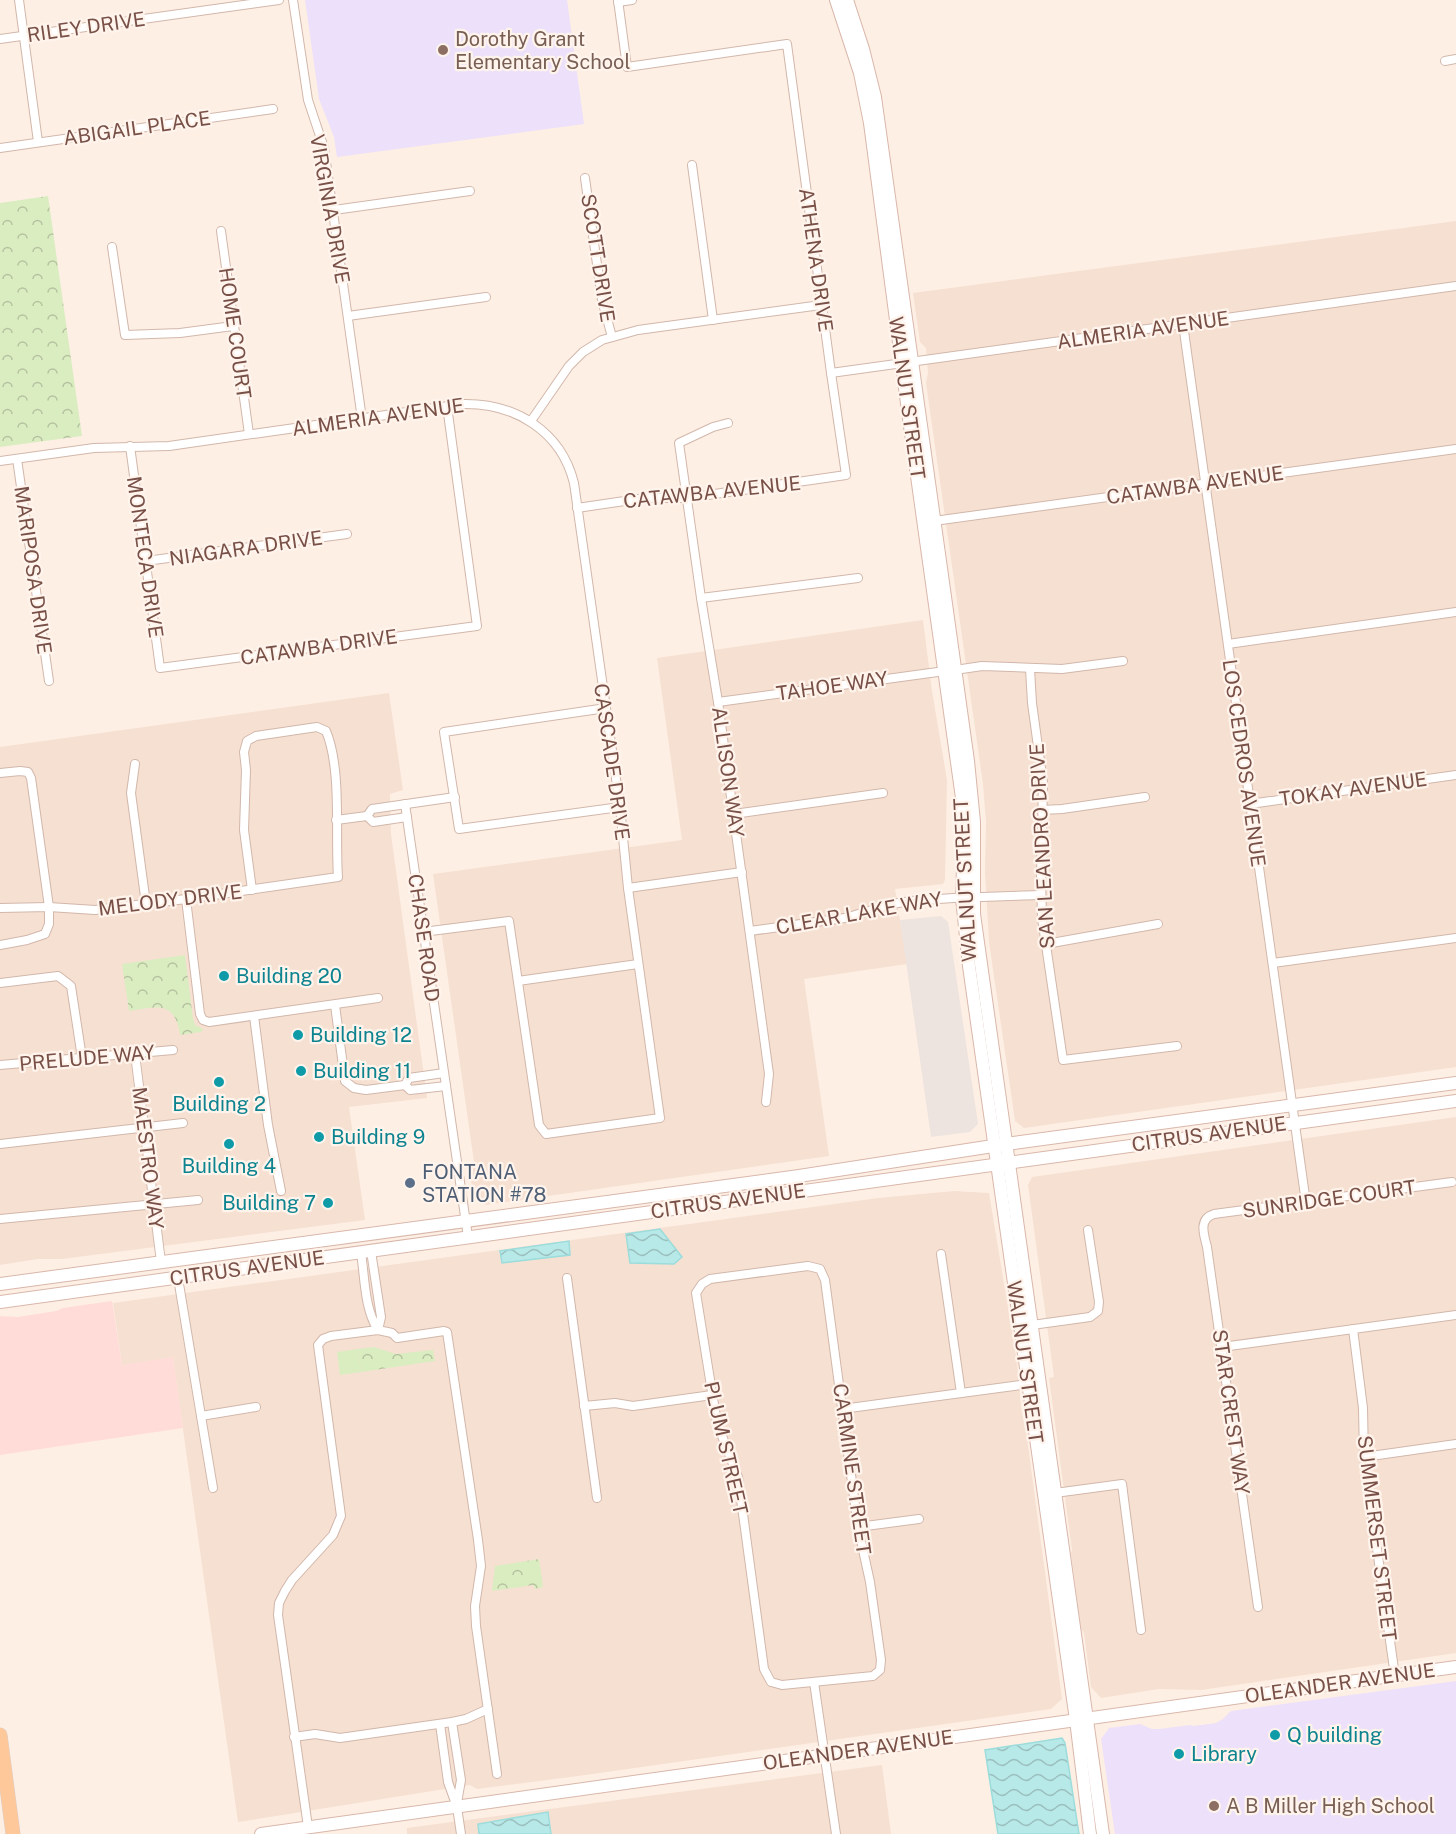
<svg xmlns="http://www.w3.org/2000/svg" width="1456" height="1834" viewBox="0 0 1456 1834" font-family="'Public Sans',sans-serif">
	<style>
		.residential { fill: #f6e0d2 }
		.commercial { fill: #ffdcd7 }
		.industrial { fill: #ede3df }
		.education { fill: #ece0fa }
		.grass { fill: #daedc1 }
		.forest { fill: url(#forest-crowns) }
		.water { fill: url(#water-waves); stroke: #9cdcdb; stroke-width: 1.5 }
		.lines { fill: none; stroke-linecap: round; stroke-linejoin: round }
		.street-casing { stroke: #d2b7ab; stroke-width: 10 }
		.secondary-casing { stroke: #d9b7ab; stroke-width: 14 }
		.primary-casing { stroke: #d9cecb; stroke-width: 15 }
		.street { stroke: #fff; stroke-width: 8 }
		.secondary { stroke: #fff; stroke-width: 12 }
		.primary { stroke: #ffc89a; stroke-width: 14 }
		.education-dot { fill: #8d6e63; stroke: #fff4ec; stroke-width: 2 }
		.culture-dot { fill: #0f9aa8; stroke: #fff4ec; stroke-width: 2 }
		.service-dot { fill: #5c6f8a; stroke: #fff4ec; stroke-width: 2 }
		.labels { text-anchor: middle; stroke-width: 4.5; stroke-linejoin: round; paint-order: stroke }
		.street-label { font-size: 20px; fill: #785047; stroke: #fff4ec }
		.education-label { font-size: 20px; fill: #785e54; stroke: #fff4ec; text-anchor: start }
		.culture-label { font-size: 20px; fill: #0d838f; stroke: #fff4ec; text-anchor: start }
		.service-label { font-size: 20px; fill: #4e5e75; stroke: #fff4ec; text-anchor: start }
	</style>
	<defs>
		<pattern id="forest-crowns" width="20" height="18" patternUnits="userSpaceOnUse" patternTransform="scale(1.5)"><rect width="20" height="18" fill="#daedc1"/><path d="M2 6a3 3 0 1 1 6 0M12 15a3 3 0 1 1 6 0" fill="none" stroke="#b6c29f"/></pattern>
		<pattern id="water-waves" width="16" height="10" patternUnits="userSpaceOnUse" patternTransform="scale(1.5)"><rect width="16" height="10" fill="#b7e9e8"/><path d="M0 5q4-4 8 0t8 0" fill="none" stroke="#9abfbe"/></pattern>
	</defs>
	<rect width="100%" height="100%" fill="#feefe4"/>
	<!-- residential -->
	<g class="residential">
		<polygon points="1456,221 1456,1067 1024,1128 1015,1121 989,942 985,872 986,822 983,784 926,383 928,373 926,348 920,342 913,293"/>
		<polygon points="923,620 932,691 947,780 945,880 943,884 895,889 907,964 804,979 829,1156 486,1205 473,1197 469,1163 474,1162 433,874 682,840 657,658"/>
		<polygon points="389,693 403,790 390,794 391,834 427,1098 349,1107 365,1220 62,1259 38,1259 0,1265 0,747"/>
		<polygon points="1456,1117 1456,1653 1201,1690 1159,1689 1101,1698 1091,1687 1084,1633 1081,1629 1071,1553 1072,1550 1049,1378 1054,1377 1028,1185 1032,1177"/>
		<polygon points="954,1191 989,1193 1017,1362 1021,1408 1027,1438 1062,1699 1051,1709 571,1777 477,1789 470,1785 238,1822 173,1358 122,1365 113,1303 878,1198"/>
		<polygon points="882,1765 891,1834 407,1834 407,1828"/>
	</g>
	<!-- commercial -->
	<polygon class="commercial" points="112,1301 122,1365 173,1357 183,1428 0,1455 0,1316 18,1317 56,1311 63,1308"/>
	<!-- industrial -->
	<polygon class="industrial" points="941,916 948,922 978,1124 970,1132 931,1137 900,920"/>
	<!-- education -->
	<g class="education">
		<polygon points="305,0 567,0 584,124 337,157 334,137 319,99"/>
		<polygon points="1456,1681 1456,1834 1115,1834 1101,1739 1109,1728 1140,1724 1152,1729 1159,1729 1190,1725 1193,1726 1216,1723 1223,1719 1231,1711"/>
	</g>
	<!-- grass -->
	<polygon class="grass" points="358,1349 361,1372 340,1375 337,1352"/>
	<!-- forest -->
	<g class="forest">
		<polygon points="48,196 82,436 0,447 0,203"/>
		<path d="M 185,955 L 193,1019 L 195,1025 L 203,1029 L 201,1032 L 180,1035 C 175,1000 157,1007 129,1011 L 122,964 Z"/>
		<polygon points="374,1347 396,1354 433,1350 435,1361 361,1372 358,1349"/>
		<polygon points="539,1559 543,1587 535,1589 533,1585 492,1591 495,1566"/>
	</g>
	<!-- water -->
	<g class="water">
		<polygon points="660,1229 682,1257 674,1264 630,1263 626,1234"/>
		<polygon points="569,1241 570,1255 502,1263 500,1251"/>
		<polygon points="1062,1738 1065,1743 1079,1834 998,1834 985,1750"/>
		<polygon points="548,1812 551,1834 479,1834 478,1824"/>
	</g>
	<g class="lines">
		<defs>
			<g id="street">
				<polyline points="19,0 38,142"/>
				<polyline points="293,0 308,100 324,148 362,419"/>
				<polyline points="618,2 632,0"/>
				<polyline points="0,39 279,0"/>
				<polyline points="1445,61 1456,59"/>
				<polyline points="0,148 273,109"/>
				<polyline points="692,165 713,320"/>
				<polyline points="585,178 602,300 612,337"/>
				<polyline points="334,210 470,191"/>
				<polyline points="221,231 249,434"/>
				<polyline points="112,247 125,335 180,333 233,326"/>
				<polyline points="348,316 486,297"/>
				<polyline points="1183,324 1306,1203"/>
				<polyline points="831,373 1456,286"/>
				<polyline points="531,421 569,366 583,352 602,340 638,330 821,305"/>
				<polyline points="728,423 713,427 679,443 701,598 718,702 769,1074 766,1102"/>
				<polyline points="130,446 160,668 477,626 447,406"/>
				<polyline points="17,459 49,681"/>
				<path d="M 0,461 L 94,448 L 169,446 L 463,404 C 515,403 561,431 574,483 L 620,807 L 628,888 L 660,1118 L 546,1134 L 539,1125 L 509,921 L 423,932"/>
				<polyline points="577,508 645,498 687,498 846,475 831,373 787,44 627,67 618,0"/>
				<polyline points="934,521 1456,449"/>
				<polyline points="146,561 347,534"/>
				<polyline points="701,598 858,578"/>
				<polyline points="1228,644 1456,612"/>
				<polyline points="1030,669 1032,703 1043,783 1041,876 1042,918 1063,1060 1177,1046"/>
				<polyline points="955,670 982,666 1062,669 1123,661"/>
				<polyline points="718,702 945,671"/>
				<polyline points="606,708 444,732 459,829 620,807"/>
				<polyline points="135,764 131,793 146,904"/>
				<polyline points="0,773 20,771 28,772 31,778 49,907 49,924 45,934 27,940 0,945"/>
				<polyline points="405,804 468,1237"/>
				<polyline points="1250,804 1456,775"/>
				<polyline points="1042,810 1062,809 1145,797"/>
				<polyline points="734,814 883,793"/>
				<polyline points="367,816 372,809 455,797"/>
				<polyline points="336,820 367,816 373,822 407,817"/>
				<polyline points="628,888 742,872"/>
				<polyline points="186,899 200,1014 203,1020 209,1022 378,998"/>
				<path d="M 0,908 L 49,907 L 95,910 L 186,899 L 338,877 C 335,834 342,769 326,731 L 317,727 L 256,736 L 247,741 L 244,752 L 246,770 L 244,830 L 252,890"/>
				<polyline points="750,931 845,918 892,904 911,901 953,898 1041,895"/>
				<polyline points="1046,944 1158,924"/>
				<polyline points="1273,963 1456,938"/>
				<polyline points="518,981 638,964"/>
				<polyline points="0,983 58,976 71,986 82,1058"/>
				<polyline points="335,1005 345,1081 354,1088 366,1090 405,1085"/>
				<polyline points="254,1016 268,1125 281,1191"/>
				<polyline points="135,1054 161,1262"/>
				<polyline points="0,1065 173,1050"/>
				<polyline points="405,1085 409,1078 444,1073"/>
				<polyline points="405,1085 410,1090 446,1086"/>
				<polyline points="0,1144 183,1123"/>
				<polyline points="0,1219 198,1200"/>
				<polyline points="371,1251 381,1317 378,1330"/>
				<path d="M 361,1253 C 365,1278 364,1308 378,1330"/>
				<polyline points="941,1254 961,1393"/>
				<polygon points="808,1266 820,1269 825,1280 858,1527 870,1582 881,1660 880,1670 873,1676 782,1685 771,1682 764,1669 738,1477 717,1423 696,1293 702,1284 710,1279"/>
				<polyline points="178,1278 213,1488"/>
				<polyline points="567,1278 597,1498"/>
				<polyline points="1032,1325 1090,1317 1098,1311 1099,1302 1088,1230"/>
				<polyline points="1353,1329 1363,1408 1364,1457 1395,1676"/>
				<polyline points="1222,1347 1456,1315"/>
				<polyline points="584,1406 615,1403 633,1406 712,1395"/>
				<polyline points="842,1409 1028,1384"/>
				<polyline points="201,1416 256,1407"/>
				<polyline points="1364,1457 1456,1444"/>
				<polyline points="1055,1493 1122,1484 1141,1630"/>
				<polyline points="858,1527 919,1519"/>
				<path d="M 1258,1607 L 1207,1247 C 1204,1235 1198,1219 1214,1214 L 1452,1182"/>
				<polyline points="814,1682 836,1834"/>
				<polyline points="452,1722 461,1780 457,1803"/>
				<polyline points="440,1724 448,1782 457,1807 461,1834"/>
				<polyline points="294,1737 315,1734 340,1738 452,1722 466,1719 488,1709"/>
				<polyline points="308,1827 278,1615 279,1603 285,1591 292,1580 333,1535 341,1516 318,1345 323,1339 331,1336 378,1330 392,1333 397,1338 444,1331 447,1332 478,1540 481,1566 475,1606 476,1626 497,1774"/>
			</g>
			<g id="secondary">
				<polyline points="836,0 860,73 870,123 910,426 962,798 964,837 962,898 969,966 1076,1720 1090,1834"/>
				<polyline points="847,0 863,49 875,97 968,761 974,822 974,914 1103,1834"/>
				<polyline points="0,1284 799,1176 1006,1144 1456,1083"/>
				<polyline points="0,1302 1456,1101"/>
				<polyline points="261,1834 1456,1667"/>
			</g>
			<polyline id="primary" points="0,1735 13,1834"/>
		</defs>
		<!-- street casing -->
		<use href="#street" class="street-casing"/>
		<!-- secondary casing -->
		<use href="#secondary" class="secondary-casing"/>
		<!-- primary casing -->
		<use href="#primary" class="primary-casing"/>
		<!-- street -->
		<use href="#street" class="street"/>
		<!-- secondary -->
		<use href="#secondary" class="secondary"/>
		<!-- primary -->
		<use href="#primary" class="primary"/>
	</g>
	<!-- markers -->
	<g class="education-dot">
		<circle cx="443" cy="50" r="6"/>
		<circle cx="1214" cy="1806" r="6"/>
	</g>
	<g class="culture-dot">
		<circle cx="224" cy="976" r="6"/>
		<circle cx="298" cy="1035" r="6"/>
		<circle cx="301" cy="1071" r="6"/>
		<circle cx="219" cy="1082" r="6"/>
		<circle cx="319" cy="1137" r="6"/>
		<circle cx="229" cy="1144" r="6"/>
		<circle cx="328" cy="1203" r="6"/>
		<circle cx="1275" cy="1735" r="6"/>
		<circle cx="1179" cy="1754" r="6"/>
	</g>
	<circle class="service-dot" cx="410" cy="1183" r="6"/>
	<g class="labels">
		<!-- street labels -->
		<g class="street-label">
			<text transform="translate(86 27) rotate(-8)" y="7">RILEY DRIVE</text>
			<text transform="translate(137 128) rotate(-8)" y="7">ABIGAIL PLACE</text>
			<text transform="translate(330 209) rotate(80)" y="7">VIRGINIA DRIVE</text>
			<text transform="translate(598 258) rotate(81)" y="7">SCOTT DRIVE</text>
			<text transform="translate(816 260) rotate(82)" y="7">ATHENA DRIVE</text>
			<text transform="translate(1143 330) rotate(-8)" y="7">ALMERIA AVENUE</text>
			<text transform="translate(235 333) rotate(82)" y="7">HOME COURT</text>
			<text transform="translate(907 398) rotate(82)" y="7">WALNUT STREET</text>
			<text transform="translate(378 417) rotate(-8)" y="7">ALMERIA AVENUE</text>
			<text transform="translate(1195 485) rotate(-8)" y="7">CATAWBA AVENUE</text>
			<text transform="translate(712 492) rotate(-6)" y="7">CATAWBA AVENUE</text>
			<text transform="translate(246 548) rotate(-8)" y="7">NIAGARA DRIVE</text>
			<text transform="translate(145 557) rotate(82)" y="7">MONTECA DRIVE</text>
			<text transform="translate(33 570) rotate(82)" y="7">MARIPOSA DRIVE</text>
			<text transform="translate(319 647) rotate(-8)" y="7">CATAWBA DRIVE</text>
			<text transform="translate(832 686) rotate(-8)" y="7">TAHOE WAY</text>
			<text transform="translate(612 762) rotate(82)" y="7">CASCADE DRIVE</text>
			<text transform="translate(1244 763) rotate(82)" y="7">LOS CEDROS AVENUE</text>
			<text transform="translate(728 772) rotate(82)" y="7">ALLISON WAY</text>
			<text transform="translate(1353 789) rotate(-8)" y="7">TOKAY AVENUE</text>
			<text transform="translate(1042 846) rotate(-93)" y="7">SAN LEANDRO DRIVE</text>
			<text transform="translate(965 880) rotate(-93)" y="7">WALNUT STREET</text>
			<text transform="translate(170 900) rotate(-7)" y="7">MELODY DRIVE</text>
			<text transform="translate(859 913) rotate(-10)" y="7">CLEAR LAKE WAY</text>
			<text transform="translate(424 938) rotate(82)" y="7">CHASE ROAD</text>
			<text transform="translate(87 1058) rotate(-5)" y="7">PRELUDE WAY</text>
			<text transform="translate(1209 1134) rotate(-8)" y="7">CITRUS AVENUE</text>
			<text transform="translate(148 1158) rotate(83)" y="7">MAESTRO WAY</text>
			<text transform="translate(1329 1199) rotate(-8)" y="7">SUNRIDGE COURT</text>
			<text transform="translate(728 1201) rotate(-8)" y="7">CITRUS AVENUE</text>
			<text transform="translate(247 1268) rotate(-8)" y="7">CITRUS AVENUE</text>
			<text transform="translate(1025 1362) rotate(82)" y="7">WALNUT STREET</text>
			<text transform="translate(1231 1412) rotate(82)" y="7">STAR CREST WAY</text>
			<text transform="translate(726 1448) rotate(77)" y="7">PLUM STREET</text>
			<text transform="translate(852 1469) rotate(82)" y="7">CARMINE STREET</text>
			<text transform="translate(1377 1538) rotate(83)" y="7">SUMMERSET STREET</text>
			<text transform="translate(1340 1683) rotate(-8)" y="7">OLEANDER AVENUE</text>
			<text transform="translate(858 1750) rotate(-8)" y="7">OLEANDER AVENUE</text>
		</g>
		<!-- education labels -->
		<g class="education-label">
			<text x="455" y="46">Dorothy Grant<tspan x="455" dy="23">Elementary School</tspan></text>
			<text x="1226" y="1813">A B Miller High School</text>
		</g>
		<!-- culture labels -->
		<g class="culture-label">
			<text x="236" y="983">Building 20</text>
			<text x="310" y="1042">Building 12</text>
			<text x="313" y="1078">Building 11</text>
			<text x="219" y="1111" text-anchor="middle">Building 2</text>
			<text x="331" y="1144">Building 9</text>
			<text x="229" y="1173" text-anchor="middle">Building 4</text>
			<text x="316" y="1210" text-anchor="end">Building 7</text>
			<text x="1287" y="1742">Q building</text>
			<text x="1191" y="1761">Library</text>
		</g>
		<!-- service labels -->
		<g class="service-label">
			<text x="422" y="1179">FONTANA<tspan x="422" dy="23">STATION #78</tspan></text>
		</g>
	</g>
</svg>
